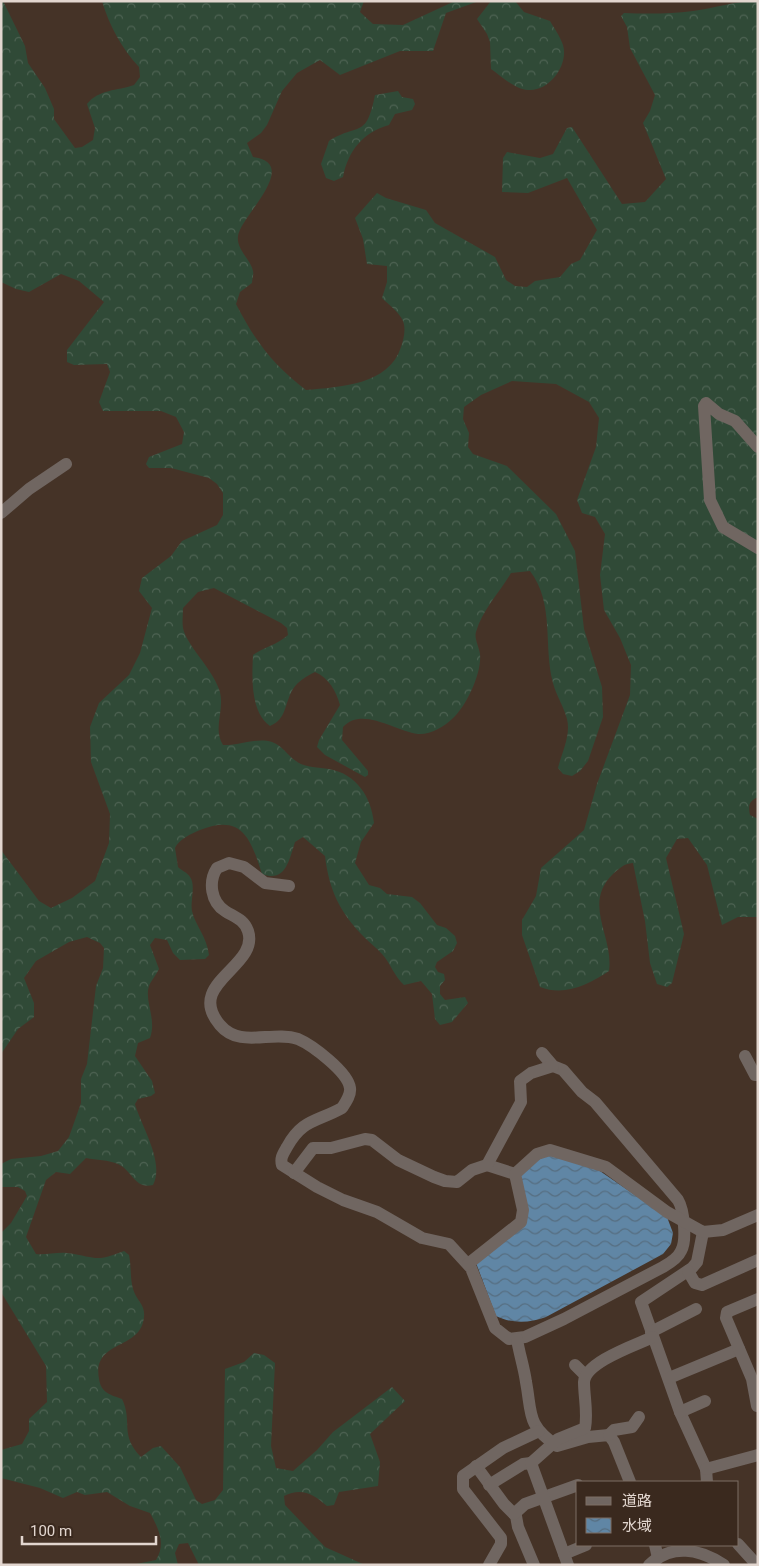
<svg xmlns="http://www.w3.org/2000/svg" width="759" height="1566" viewBox="0 0 759 1566" font-family="Roboto,'Noto Sans JP',sans-serif">
	<style>
		.forest { fill: url(#forest-crowns) }
		.water { fill: url(#water-waves) }
		.lines { fill: none; stroke-linecap: round; stroke-linejoin: round }
		.minor { stroke: #706661; stroke-width: 12 }
	</style>
	<defs>
		<pattern id="forest-crowns" width="20" height="18" patternUnits="userSpaceOnUse" patternTransform="scale(1.25)"><rect width="20" height="18" fill="#304a37"/><path d="M2 6a3 3 0 1 1 6 0M12 15a3 3 0 1 1 6 0" fill="none" stroke="#4e6353"/></pattern>
		<pattern id="water-waves" width="16" height="10" patternUnits="userSpaceOnUse" patternTransform="scale(1.25)"><rect width="16" height="10" fill="#6086a5"/><path d="M0 5q4-4 8 0t8 0" fill="none" stroke="#566e81"/></pattern>
	</defs>
	<rect width="100%" height="100%" fill="#453327"/>
	<!-- forest -->
	<g class="forest">
		<path d="M 1,1 L 3,1 L 25,46 L 28,63 L 45,88 L 54,109 L 54,119 L 75,148 L 82,147 L 93,140 L 95,128 L 87,104 C 99,89 117,91 134,85 L 140,77 L 139,67 C 122,49 109,25 102,1 L 364,1 L 360,12 L 373,24 L 403,25 L 455,1 L 479,1 L 446,13 L 433,51 L 400,51 L 340,75 L 320,60 L 297,73 L 282,91 L 267,125 L 261,133 L 247,143 L 253,157 C 302,163 240,217 238,236 C 236,249 251,260 253,271 C 254,274 252,280 252,283 L 240,292 L 236,304 C 255,341 273,365 306,390 C 340,387 389,385 401,347 C 404,338 406,329 403,321 C 400,313 388,304 382,298 L 387,282 L 387,266 L 367,264 L 363,239 L 355,218 L 377,193 L 386,198 L 426,210 L 435,223 L 495,257 L 506,280 L 515,286 L 527,287 L 535,281 L 560,277 L 571,264 L 580,260 L 597,230 L 567,178 L 528,193 L 502,192 L 503,158 L 507,152 L 540,158 L 553,154 L 567,128 L 572,127 L 622,204 L 645,202 L 666,179 L 643,123 L 650,111 L 655,95 L 630,48 L 627,27 L 621,16 L 624,13 C 647,14 670,14 693,11 C 715,8 735,1 758,1 L 758,797 C 749,801 748,805 750,815 L 758,819 L 758,917 L 738,917 L 722,925 L 707,865 L 688,838 L 677,839 L 666,858 L 684,934 L 672,983 L 667,987 L 657,984 L 650,963 L 645,921 L 633,863 C 623,864 620,868 613,874 C 582,904 614,936 609,971 C 589,984 565,997 540,987 L 522,935 L 522,920 L 536,896 L 541,868 L 584,830 L 597,784 L 630,695 L 631,665 L 620,638 L 604,610 L 600,575 L 605,534 L 595,517 L 582,513 L 577,500 L 596,447 L 599,418 L 589,402 L 556,384 L 512,381 L 481,395 L 464,407 L 463,419 L 469,433 L 468,447 L 473,454 L 507,466 L 556,514 L 575,551 L 584,629 L 602,687 L 603,717 L 588,761 L 580,771 L 572,776 L 563,774 L 558,768 C 562,752 571,735 567,719 C 564,707 556,695 553,683 C 543,645 555,604 530,571 L 511,573 C 500,592 482,610 476,632 C 474,638 479,647 480,654 C 482,673 466,707 452,719 C 444,727 430,735 418,734 C 395,731 362,706 343,727 L 342,740 L 368,771 L 368,775 L 365,777 L 325,755 L 317,747 L 319,740 L 340,705 C 336,691 329,678 315,672 C 307,676 298,681 293,689 C 284,704 287,719 270,726 C 250,711 252,678 253,655 C 264,647 277,645 288,635 L 287,628 L 281,623 L 214,588 L 198,592 L 183,608 C 183,614 182,622 183,628 C 187,646 211,667 219,689 C 226,709 212,727 223,745 C 239,746 256,737 272,742 C 283,746 287,755 296,761 C 305,768 318,767 329,769 C 357,774 371,797 374,823 L 361,842 L 355,863 L 369,885 L 380,888 L 387,894 L 412,897 L 420,903 L 437,925 L 446,928 L 455,936 L 457,943 L 453,951 L 437,962 L 435,967 L 438,972 L 444,974 L 445,980 L 440,986 L 440,994 L 445,1000 L 465,997 L 468,1003 L 452,1022 L 440,1025 L 435,1019 L 432,994 L 421,981 L 404,985 C 394,976 391,964 382,954 C 377,948 370,943 365,938 C 340,913 329,890 325,856 L 303,837 L 295,842 C 289,861 285,883 262,874 C 251,839 242,813 200,830 C 191,834 179,839 175,848 L 178,867 C 181,870 188,873 190,877 C 196,885 190,901 192,911 C 195,925 207,937 209,955 L 205,959 L 180,960 L 173,953 L 167,940 L 155,938 L 150,945 L 159,969 C 156,975 151,981 149,986 C 144,1001 157,1019 150,1038 L 138,1043 L 135,1056 L 152,1081 L 155,1093 L 151,1096 L 138,1099 L 135,1104 C 141,1126 165,1162 153,1185 C 135,1190 132,1170 118,1164 C 109,1160 96,1160 86,1158 L 70,1174 L 56,1172 L 46,1180 L 26,1237 L 36,1254 C 46,1255 57,1252 67,1253 C 97,1257 94,1263 124,1251 L 129,1255 C 132,1269 129,1283 136,1296 C 140,1303 145,1307 144,1317 C 141,1351 92,1339 99,1379 C 101,1393 111,1395 122,1399 C 133,1421 119,1435 141,1457 L 153,1448 L 161,1446 L 180,1467 L 196,1500 L 202,1504 L 215,1500 L 223,1490 L 225,1369 L 244,1362 L 254,1353 L 264,1355 L 275,1363 L 271,1446 L 276,1468 L 293,1471 L 317,1450 L 333,1432 L 392,1387 L 405,1401 L 370,1434 L 380,1462 L 378,1486 L 339,1492 L 334,1505 L 327,1506 C 314,1494 301,1487 284,1496 L 285,1505 L 325,1547 L 365,1565 L 199,1565 L 188,1543 L 179,1544 L 175,1553 L 178,1565 L 131,1565 L 156,1560 C 166,1544 159,1529 150,1513 L 130,1506 L 107,1492 L 85,1495 L 77,1492 L 63,1498 L 40,1488 L 1,1478 L 1,1450 L 22,1444 L 29,1431 L 29,1419 L 47,1402 L 46,1366 L 1,1292 L 1,1233 L 11,1223 L 27,1196 L 25,1191 L 18,1187 L 1,1187 L 1,1164 L 11,1159 L 41,1156 L 58,1151 L 69,1137 L 81,1103 L 81,1079 L 87,1064 L 96,986 L 103,968 L 104,948 L 100,943 L 87,937 L 69,942 L 36,961 L 24,978 L 34,1003 L 34,1017 L 18,1029 L 1,1054 L 1,850 L 39,901 L 51,908 L 72,898 L 95,881 L 109,843 L 110,814 L 91,762 L 90,727 L 99,703 L 129,675 L 140,653 L 152,608 L 139,591 L 142,578 L 171,556 L 182,541 L 217,525 L 223,515 L 223,493 L 217,484 L 209,478 L 171,468 L 149,468 L 146,464 L 149,457 L 182,444 L 184,432 L 176,417 L 161,411 L 103,411 L 99,402 L 110,372 L 107,364 L 74,365 L 67,362 L 67,350 L 104,302 L 79,281 L 61,274 L 29,292 L 16,289 L 1,282 Z"/>
		<path d="M 491,1 L 515,1 L 524,12 L 550,21 C 554,28 560,36 563,45 C 569,65 549,92 528,90 C 516,90 501,76 491,69 L 490,42 L 487,34 L 477,19 Z"/>
		<path d="M 398,91 L 402,97 L 413,99 L 415,104 L 412,110 L 395,114 L 389,125 C 363,132 348,151 343,177 L 334,181 L 326,178 L 321,164 L 329,141 C 359,122 366,140 375,95 Z"/>
	</g>
	<!-- water -->
	<path class="water" d="M 548,1155 L 594,1167 L 667,1217 L 673,1233 L 671,1244 L 663,1254 L 546,1317 C 530,1323 512,1324 496,1316 L 476,1263 L 516,1232 L 520,1175 L 536,1161 Z"/>
	<g class="lines">
		<!-- minor -->
		<g class="minor">
			<polyline points="758,447 735,421 719,414 706,403 704,406 710,500 723,527 758,548"/>
			<polyline points="1,513 29,489 66,464"/>
			<path d="M 289,886 L 265,883 L 244,867 L 229,863 L 217,868 C 208,882 211,902 225,911 C 234,917 244,919 248,931 C 260,967 184,983 220,1025 C 240,1049 272,1030 298,1039 C 312,1045 348,1072 350,1088 C 351,1095 346,1102 342,1108 C 317,1122 302,1119 287,1147 C 283,1154 280,1158 282,1165 L 317,1187 L 343,1200 L 377,1212 L 422,1238 L 449,1244 L 471,1268 L 495,1328 L 509,1339 L 525,1337 L 564,1319 L 663,1267 C 670,1263 678,1258 681,1251 C 687,1241 684,1210 678,1200 L 595,1102 L 582,1092 L 563,1070 L 553,1066 L 542,1053"/>
			<polyline points="745,1056 755,1075 758,1075"/>
			<polyline points="487,1165 515,1174"/>
			<polyline points="294,1173 313,1148 331,1148 365,1139 372,1140 398,1160 434,1177 445,1181 457,1182 472,1170 487,1165 521,1102 520,1081 531,1073 553,1066"/>
			<polyline points="703,1232 697,1262 692,1268 641,1302 680,1412 706,1469 707,1482"/>
			<polyline points="468,1264 521,1222 523,1210 515,1174 537,1154 550,1150 606,1167 667,1212 703,1232 723,1230 758,1215"/>
			<polyline points="688,1271 695,1283 702,1285 758,1260"/>
			<polyline points="651,1332 696,1309"/>
			<path d="M 517,1339 C 519,1353 524,1367 526,1382 C 532,1413 526,1425 557,1446 L 588,1437 L 609,1435 L 614,1442 L 630,1482"/>
			<polyline points="575,1365 585,1375"/>
			<polyline points="669,1378 739,1349"/>
			<polyline points="757,1406 752,1379 726,1318 727,1312 758,1299"/>
			<polyline points="680,1412 705,1401"/>
			<polyline points="609,1435 614,1430 632,1427 639,1417"/>
			<polyline points="476,1466 504,1504 516,1516 518,1527 534,1565"/>
			<polyline points="706,1469 758,1455"/>
			<polyline points="489,1485 523,1464 531,1463"/>
			<polyline points="514,1514 525,1504 578,1485"/>
			<polyline points="738,1544 757,1565"/>
			<polyline points="655,1545 658,1558"/>
			<polyline points="564,1554 586,1545"/>
			<polyline points="489,1565 501,1544 501,1538 463,1489 463,1476 503,1448 539,1431"/>
			<path d="M 568,1565 L 531,1463 L 558,1439 L 585,1428 C 588,1413 584,1397 584,1382 C 585,1362 636,1345 653,1337"/>
			<path d="M 649,1565 C 672,1543 700,1549 724,1565"/>
		</g>
	</g>
	<!-- border -->
	<rect width="759" height="1566" fill="none" stroke="#e2d6cf" stroke-width="5"/>
	<!-- legend -->
	<rect x="576" y="1481" width="162" height="65" fill="#3a291e" stroke="#7d6e65"/>
	<rect x="586" y="1497" width="25" height="8" fill="#706661" stroke="#7d6e65"/>
	<text x="622" y="1506" font-size="15" fill="#e2d6cf">道路</text>
	<rect x="586" y="1518" width="25" height="15" fill="url(#water-waves)" stroke="#7d6e65"/>
	<text x="622" y="1531" font-size="15" fill="#e2d6cf">水域</text>
	<!-- scale -->
	<path d="M22 1536v8h134v-8" fill="none" stroke="#e2d6cf" stroke-width="2.5"/>
	<text x="30" y="1536" font-size="15" fill="#e2d6cf" stroke="#3a291e" stroke-width="4" paint-order="stroke">100 m</text>
</svg>
